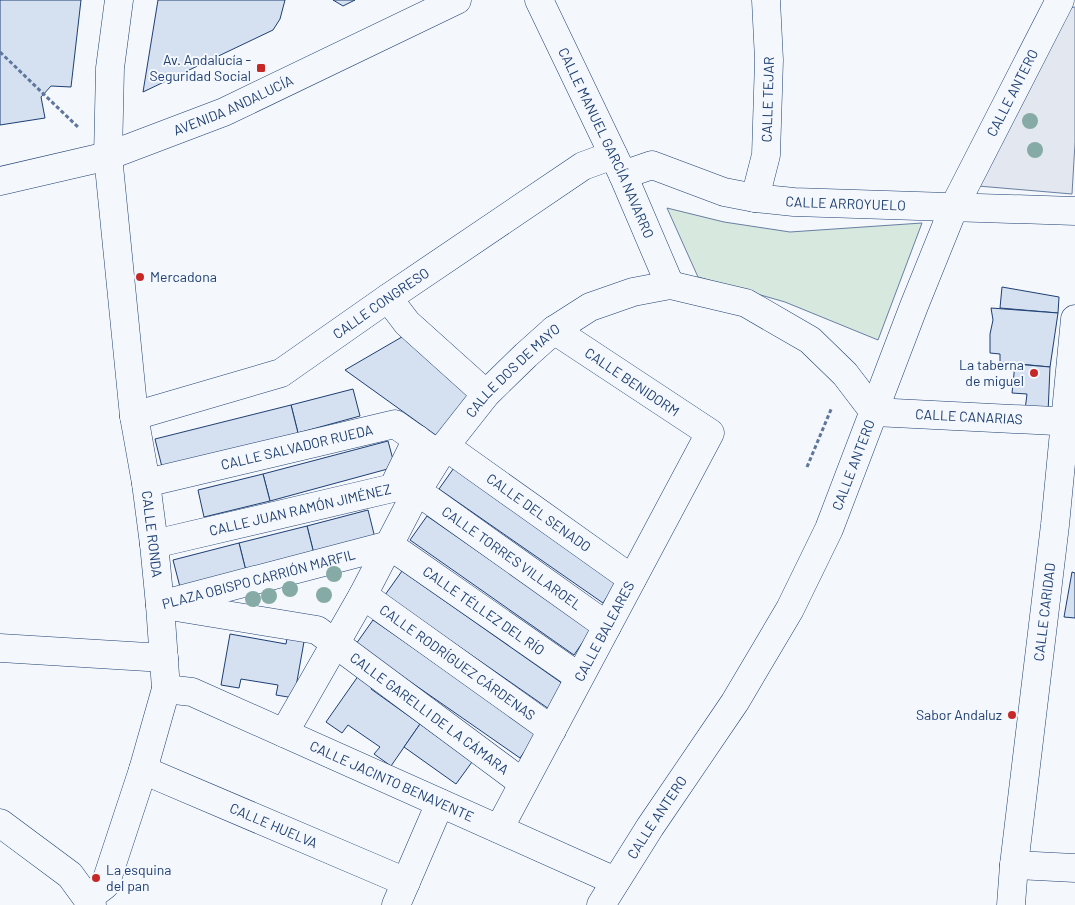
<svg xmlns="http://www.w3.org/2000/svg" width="1075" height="905" viewBox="0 0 1075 905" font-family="Barlow,sans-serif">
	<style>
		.green { fill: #d7e8df; stroke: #687fa3 }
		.parking { fill: #e3e8f0; stroke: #687fa3 }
		.building { fill: #d5e0f0; stroke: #1d3f73 }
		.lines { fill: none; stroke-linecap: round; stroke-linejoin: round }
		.minor-casing { stroke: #1d3f73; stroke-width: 29 }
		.major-casing { stroke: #1d3f73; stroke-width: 29 }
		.path { stroke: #5e769c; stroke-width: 3; stroke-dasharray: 4 2.5; stroke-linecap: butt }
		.minor { stroke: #f4f7fb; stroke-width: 28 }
		.major { stroke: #f4f7fb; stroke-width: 28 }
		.tree { fill: #86aba6 }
		.poi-dot { fill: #c62828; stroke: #f4f7fb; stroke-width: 2 }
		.labels { text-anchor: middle; stroke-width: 4; stroke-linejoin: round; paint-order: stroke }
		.poi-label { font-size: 14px; fill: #1d3f73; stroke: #f4f7fb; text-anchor: end }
		.street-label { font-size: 14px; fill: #1d3f73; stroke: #f4f7fb }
	</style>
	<rect width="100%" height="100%" fill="#f4f7fb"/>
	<!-- green -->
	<polygon class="green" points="667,208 724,222 790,232 922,223 878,340 785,302 698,277"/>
	<!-- parking -->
	<polygon class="parking" points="1075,7 1075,143 1072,194 978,186 1067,8"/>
	<!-- building -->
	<g class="building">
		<polygon points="0,0 81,0 71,87 51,86 41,97 45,118 0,125"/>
		<polygon points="158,0 285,0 280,19 273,30 143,92"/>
		<polygon points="333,0 355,0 343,6"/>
		<polygon points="1002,287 1059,297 1058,313 1000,308"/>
		<polygon points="991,308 1058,313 1050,367 1000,362 1000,354 990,353 990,334 993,320"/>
		<polygon points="407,334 477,397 437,436 345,370"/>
		<polygon points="1015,364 1050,367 1048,413 1025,410 1027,394 1012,393"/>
		<polygon points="353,389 360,416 298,433 291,405"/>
		<polygon points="291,405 298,433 162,467 155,439"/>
		<polygon points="388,441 395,467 270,501 263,474"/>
		<polygon points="456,465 619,579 603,603 439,489"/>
		<polygon points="263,474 270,501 204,517 198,490"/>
		<polygon points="368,510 375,538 314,554 307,526"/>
		<polygon points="427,516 591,630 574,655 410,540"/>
		<polygon points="307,526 314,554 246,571 239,543"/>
		<polygon points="239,543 246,571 180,587 173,560"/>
		<polygon points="402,571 566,686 549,709 385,595"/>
		<polygon points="1072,572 1075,573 1075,618 1064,617"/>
		<polygon points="373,620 537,734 520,758 356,644"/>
		<polygon points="288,632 305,636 294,698 276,695 278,685 241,679 239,688 221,685 230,634 286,644"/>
		<polygon points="361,672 376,682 371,689 420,724 391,766 374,754 380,747 348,725 342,733 326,722"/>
		<polygon points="420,724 472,762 456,784 404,747"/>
	</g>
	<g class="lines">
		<defs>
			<g id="minor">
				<path id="s1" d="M 539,0 L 623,175 L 670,285"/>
				<path id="s2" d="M 623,175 L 652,165 L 724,192 L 755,198 L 794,202 L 1075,211"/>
				<path id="s3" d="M 755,198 L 766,155 L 769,60 L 766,0"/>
				<polyline points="388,298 407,323 486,394"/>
				<path id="s4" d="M 874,412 L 1075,422"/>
				<path id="s5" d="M 134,416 L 281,373 L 388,298 L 583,166 L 613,155"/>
				<path id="s6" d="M 445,446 L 632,579"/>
				<path id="s7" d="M 146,483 L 395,424 L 439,455"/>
				<path id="s8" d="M 417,491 L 607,626"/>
				<path id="s9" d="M 154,544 L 393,488 L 417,439"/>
				<path id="s10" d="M 363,595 L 552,730"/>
				<path id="s11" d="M 160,605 L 389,545 L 579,677"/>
				<path id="s12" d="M 170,606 L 317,630 L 523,783"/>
				<polyline points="0,648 164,658"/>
				<path id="s13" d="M 166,689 L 192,692 L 615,881"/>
				<path id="s14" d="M 284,733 L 363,595 L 417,491 L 445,446 L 486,394 L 526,355 L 554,330 L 590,307 L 633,292 L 670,285 L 746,303 L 810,340 L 845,374 L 874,412"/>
				<path id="s15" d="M 143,770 L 406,882"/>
				<polyline points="0,823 70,875 92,905"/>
				<path id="s16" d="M 499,829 L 710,433 L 554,330"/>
				<polyline points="1014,865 1075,868"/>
				<polyline points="88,898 105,885 143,770 166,689 160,605 154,544 146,483 134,416 108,156 110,68 119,0"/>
				<polyline points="396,905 440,803"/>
				<path id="s17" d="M 601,905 L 650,827 L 735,702 L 790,609 L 829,529 L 914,306 L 954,207 L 1060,0"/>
				<path id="s18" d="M 1011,905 L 1014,865 L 1055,525 L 1075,319"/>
			</g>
			<g id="major">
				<path id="s19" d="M 0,181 L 108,156 L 224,112 L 457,0"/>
			</g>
		</defs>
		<!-- minor casing -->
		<use href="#minor" class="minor-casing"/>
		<!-- major casing -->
		<use href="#major" class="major-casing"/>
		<!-- path -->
		<g class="path">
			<polyline points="0,52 79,128"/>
			<polyline points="807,467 832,407"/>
		</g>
		<!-- minor -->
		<use href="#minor" class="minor"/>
		<!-- major -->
		<use href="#major" class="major"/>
	</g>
	<!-- trees -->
	<g class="tree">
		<circle cx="1030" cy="121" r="8"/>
		<circle cx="1035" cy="150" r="8"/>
		<circle cx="334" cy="574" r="8"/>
		<circle cx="290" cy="589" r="8"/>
		<circle cx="324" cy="595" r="8"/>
		<circle cx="269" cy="596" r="8"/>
		<circle cx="253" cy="599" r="8"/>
	</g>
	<!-- markers -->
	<g class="poi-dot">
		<rect x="256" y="63" width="10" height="10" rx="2.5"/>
		<circle cx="140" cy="277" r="5"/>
		<circle cx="1034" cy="373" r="5"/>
		<circle cx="1012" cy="715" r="5"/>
		<circle cx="96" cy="878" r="5"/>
	</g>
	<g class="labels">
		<!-- poi labels -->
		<g class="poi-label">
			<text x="251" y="65">Av. Andalucía -<tspan x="251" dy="16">Seguridad Social</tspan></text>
			<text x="150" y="282" text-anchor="start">Mercadona</text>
			<text x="1024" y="370">La taberna<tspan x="1024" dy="16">de miguel</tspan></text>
			<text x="1002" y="720">Sabor Andaluz</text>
			<text x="106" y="875" text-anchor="start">La esquina<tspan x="106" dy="16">del pan</tspan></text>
		</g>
		<!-- street labels -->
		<g class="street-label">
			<text dy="5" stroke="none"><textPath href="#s17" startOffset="914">CALLE ANTERO</textPath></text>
			<text dy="5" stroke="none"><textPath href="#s3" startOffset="100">CALLE TEJAR</textPath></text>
			<text dy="5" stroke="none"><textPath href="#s19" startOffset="246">AVENIDA ANDALUCÍA</textPath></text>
			<text dy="5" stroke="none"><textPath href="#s1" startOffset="158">CALLE MANUEL GARCÍA NAVARRO</textPath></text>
			<text dy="5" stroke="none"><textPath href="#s2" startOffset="230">CALLE ARROYUELO</textPath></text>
			<text dy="5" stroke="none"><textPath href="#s5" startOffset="275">CALLE CONGRESO</textPath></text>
			<text dy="5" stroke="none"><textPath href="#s14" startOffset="431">CALLE DOS DE MAYO</textPath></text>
			<text transform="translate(632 382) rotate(34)" y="5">CALLE BENIDORM</text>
			<text dy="5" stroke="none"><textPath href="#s4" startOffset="95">CALLE CANARIAS</textPath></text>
			<text dy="5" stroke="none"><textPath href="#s7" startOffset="155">CALLE SALVADOR RUEDA</textPath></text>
			<text dy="5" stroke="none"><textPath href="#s17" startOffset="509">CALLE ANTERO</textPath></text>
			<text dy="5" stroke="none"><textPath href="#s9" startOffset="150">CALLE JUAN RAMÓN JIMÉNEZ</textPath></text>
			<text dy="5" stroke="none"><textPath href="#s6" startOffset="115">CALLE DEL SENADO</textPath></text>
			<text transform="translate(152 534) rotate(83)" y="5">CALLE RONDA</text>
			<text dy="5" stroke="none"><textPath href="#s8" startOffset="116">CALLE TORRES VILLAROEL</textPath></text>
			<text dy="5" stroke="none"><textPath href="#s11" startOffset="102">PLAZA OBISPO CARRIÓN MARFIL</textPath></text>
			<text dy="5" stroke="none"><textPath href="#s11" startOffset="352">CALLE TÉLLEZ DEL RÍO</textPath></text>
			<text dy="5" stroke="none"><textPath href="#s18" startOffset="295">CALLE CARIDAD</textPath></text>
			<text dy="5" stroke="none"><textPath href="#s16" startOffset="224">CALLE BALEARES</textPath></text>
			<text dy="5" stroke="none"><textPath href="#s10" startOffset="116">CALLE RODRÍGUEZ CÁRDENAS</textPath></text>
			<text dy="5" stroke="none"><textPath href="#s12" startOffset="289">CALLE GARELLI DE LA CÁMARA</textPath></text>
			<text dy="5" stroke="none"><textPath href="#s13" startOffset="245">CALLE JACINTO BENAVENTE</textPath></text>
			<text dy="5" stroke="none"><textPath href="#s17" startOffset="104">CALLE ANTERO</textPath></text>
			<text dy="5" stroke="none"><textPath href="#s15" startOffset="142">CALLE HUELVA</textPath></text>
		</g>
	</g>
</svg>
